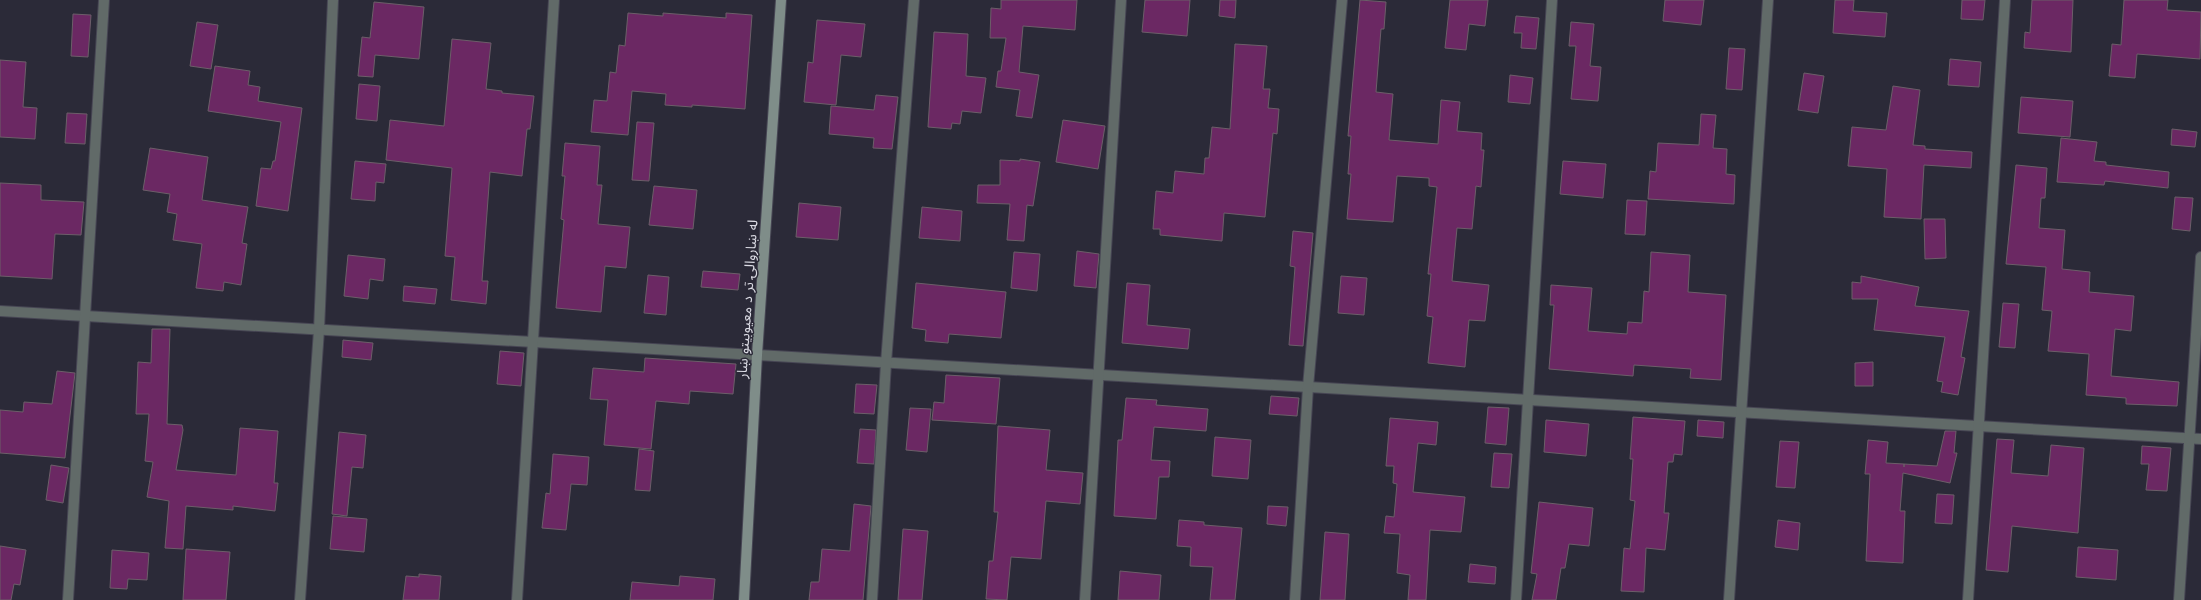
<svg xmlns="http://www.w3.org/2000/svg" width="2201" height="600" viewBox="0 0 2201 600" font-family="Jost,'Noto Sans Arabic',sans-serif">
	<style>
		.building { fill: #6b2863; stroke: #6c5e69 }
		.lines { fill: none; stroke-linecap: round; stroke-linejoin: round }
		.street-casing { stroke: #474654; stroke-width: 12 }
		.secondary-casing { stroke: #474654; stroke-width: 12 }
		.street { stroke: #616a68; stroke-width: 10 }
		.secondary { stroke: #7f8d89; stroke-width: 10 }
		.labels { text-anchor: middle; stroke-width: 3; stroke-linejoin: round; paint-order: stroke }
		.street-label { font-size: 14px; fill: #dbdbe4; stroke: #2b2a38 }
	</style>
	<rect width="100%" height="100%" fill="#2b2a38"/>
	<!-- building -->
	<g class="building">
		<polygon points="1001,0 1077,0 1075,30 1023,26 1019,72 1039,75 1032,118 1016,116 1020,90 996,87 998,71 1001,71 1006,38 990,38 991,8 1001,9"/>
		<polygon points="1145,0 1190,0 1187,36 1142,32"/>
		<polygon points="1220,0 1236,0 1235,18 1219,16"/>
		<polygon points="1360,0 1386,2 1384,29 1381,29 1376,92 1393,94 1389,140 1438,144 1441,100 1460,102 1457,131 1482,133 1481,150 1484,150 1481,187 1476,186 1472,229 1457,228 1452,281 1489,285 1485,321 1469,320 1465,367 1428,363 1433,317 1427,316 1431,274 1428,274 1437,187 1429,186 1429,178 1397,176 1393,222 1347,219 1351,174 1348,174 1351,136 1348,136"/>
		<polygon points="1450,0 1488,0 1485,26 1469,24 1466,50 1445,48"/>
		<polygon points="1665,0 1704,0 1701,25 1663,21"/>
		<polygon points="1835,0 1854,0 1853,11 1887,13 1885,37 1833,33"/>
		<polygon points="1962,0 1985,0 1983,20 1961,19"/>
		<polygon points="2032,0 2073,0 2071,52 2024,48 2025,32 2030,33"/>
		<polygon points="2124,0 2168,0 2167,10 2201,12 2200,59 2137,54 2135,78 2109,76 2112,44 2121,45"/>
		<polygon points="374,2 424,7 419,59 375,55 373,77 358,76 362,37 370,38"/>
		<polygon points="628,13 663,16 663,13 726,18 726,13 752,15 745,109 692,105 692,107 665,105 666,94 632,91 628,135 591,132 594,100 607,101 610,72 616,73 619,45 625,46"/>
		<polygon points="73,14 91,15 88,57 71,56"/>
		<polygon points="1516,16 1539,18 1536,49 1521,48 1522,33 1514,33"/>
		<polygon points="817,20 865,24 861,57 841,55 836,105 804,102 808,62 813,63"/>
		<polygon points="197,22 218,25 211,69 190,66"/>
		<polygon points="1571,22 1594,24 1590,66 1601,67 1598,101 1571,99 1576,46 1569,46"/>
		<polygon points="934,32 968,34 966,76 986,78 981,113 962,111 960,124 952,123 951,129 928,127"/>
		<polygon points="452,39 491,43 486,89 502,91 502,93 534,96 530,129 527,129 522,176 490,172 482,281 488,281 486,304 451,300 455,257 445,256 452,168 386,160 390,120 444,126"/>
		<polygon points="1235,44 1267,46 1263,89 1270,89 1268,108 1279,109 1277,134 1273,133 1265,217 1224,213 1222,241 1160,235 1160,229 1153,229 1156,191 1173,193 1175,171 1204,174 1205,158 1209,158 1212,127 1230,129"/>
		<polygon points="1729,48 1745,49 1742,90 1726,89"/>
		<polygon points="1950,59 1981,62 1979,87 1948,85"/>
		<polygon points="0,60 26,62 23,107 37,108 35,139 0,137"/>
		<polygon points="215,66 250,71 248,85 260,87 258,101 302,108 288,211 256,206 261,168 271,169 273,161 275,161 281,122 208,111"/>
		<polygon points="1804,73 1824,76 1818,113 1798,110"/>
		<polygon points="1510,75 1533,78 1530,104 1508,102"/>
		<polygon points="359,84 380,86 377,121 356,119"/>
		<polygon points="1893,86 1920,90 1913,145 1925,146 1925,149 1972,152 1971,168 1924,165 1921,219 1884,217 1887,169 1848,166 1852,127 1886,130"/>
		<polygon points="876,95 898,97 892,149 873,148 874,138 829,134 831,106 874,110"/>
		<polygon points="2021,97 2073,101 2070,137 2018,133"/>
		<polygon points="67,113 87,114 85,144 65,143"/>
		<polygon points="1701,114 1716,115 1713,148 1727,149 1726,174 1735,175 1734,204 1648,199 1650,171 1656,172 1658,143 1699,145"/>
		<polygon points="1063,120 1105,126 1098,169 1056,162"/>
		<polygon points="637,122 654,123 649,181 632,180"/>
		<polygon points="2172,129 2197,132 2195,147 2171,145"/>
		<polygon points="2061,138 2097,142 2094,161 2106,162 2106,165 2169,172 2168,188 2105,181 2104,185 2057,182"/>
		<polygon points="565,143 600,146 597,185 602,185 598,224 630,227 626,268 605,266 601,312 556,308 564,220 561,219 565,176 562,176"/>
		<polygon points="150,148 208,157 202,200 248,207 242,243 247,244 241,285 224,282 223,291 196,288 202,244 173,240 177,214 167,212 170,194 143,190"/>
		<polygon points="1020,159 1040,162 1033,206 1027,205 1024,241 1007,240 1010,204 977,203 978,185 1000,185 1000,160 1020,161"/>
		<polygon points="355,161 386,164 384,183 376,182 375,201 351,199"/>
		<polygon points="1563,161 1606,164 1603,198 1560,194"/>
		<polygon points="2016,165 2047,168 2045,198 2041,198 2039,228 2065,230 2062,269 2090,272 2089,292 2134,296 2131,331 2115,329 2111,376 2179,382 2177,406 2126,404 2126,398 2086,395 2089,354 2048,351 2052,311 2042,310 2046,267 2006,264"/>
		<polygon points="0,183 41,185 41,200 84,202 81,235 55,234 52,279 0,276"/>
		<polygon points="654,186 697,190 693,229 649,225"/>
		<polygon points="2175,197 2193,198 2190,231 2172,229"/>
		<polygon points="1627,200 1647,201 1645,235 1625,234"/>
		<polygon points="799,203 841,207 838,240 796,237"/>
		<polygon points="922,207 962,211 960,241 919,238"/>
		<polygon points="1924,219 1945,219 1946,258 1925,259"/>
		<polygon points="1293,231 1313,233 1303,346 1289,345 1295,267 1290,266"/>
		<polygon points="1077,251 1099,254 1096,288 1074,286"/>
		<polygon points="1014,252 1040,254 1037,291 1011,288"/>
		<polygon points="1651,252 1690,255 1688,292 1726,295 1721,380 1690,378 1691,369 1634,365 1633,376 1549,369 1554,305 1550,305 1551,285 1592,288 1588,331 1627,334 1628,322 1642,323 1644,291 1649,292"/>
		<polygon points="348,255 385,259 383,281 370,279 368,299 344,296"/>
		<polygon points="703,271 740,274 738,290 701,287"/>
		<polygon points="648,275 669,277 666,315 644,313"/>
		<polygon points="1341,276 1367,278 1364,315 1338,313"/>
		<polygon points="1861,276 1919,287 1915,306 1969,311 1961,357 1965,358 1958,395 1941,392 1943,382 1937,381 1945,337 1874,330 1878,299 1852,299 1852,282 1861,283"/>
		<polygon points="916,283 1006,292 1001,338 949,334 948,343 925,341 926,330 912,328"/>
		<polygon points="1127,283 1150,285 1147,325 1190,329 1188,349 1122,343"/>
		<polygon points="404,286 437,289 435,304 403,301"/>
		<polygon points="2003,303 2019,304 2015,348 1999,347"/>
		<polygon points="152,329 170,329 167,424 182,425 183,430 176,470 236,475 240,428 278,431 274,483 278,483 275,511 233,506 233,510 186,506 183,549 165,548 169,501 147,497 153,462 145,461 149,414 136,414 138,362 151,363"/>
		<polygon points="343,340 373,343 371,360 342,357"/>
		<polygon points="500,351 524,353 521,386 497,384"/>
		<polygon points="645,358 736,364 733,394 690,391 689,404 656,401 651,449 604,445 608,400 590,399 593,368 644,372"/>
		<polygon points="1873,362 1873,386 1855,386 1855,363"/>
		<polygon points="57,371 75,373 65,458 0,453 0,410 23,412 24,402 52,404"/>
		<polygon points="946,375 1000,378 996,424 932,420 934,402 944,403"/>
		<polygon points="856,384 877,385 874,414 854,413"/>
		<polygon points="1271,396 1299,398 1297,416 1269,414"/>
		<polygon points="1126,398 1157,400 1156,405 1208,409 1206,431 1154,427 1151,460 1170,461 1169,477 1159,477 1156,519 1114,516 1118,440 1122,440"/>
		<polygon points="1488,407 1509,408 1506,445 1485,443"/>
		<polygon points="910,408 931,409 927,452 906,450"/>
		<polygon points="1633,417 1685,421 1682,455 1674,454 1673,462 1668,462 1664,513 1669,513 1665,550 1646,548 1644,592 1621,591 1624,548 1630,549 1635,501 1630,500 1633,459 1630,459"/>
		<polygon points="1390,418 1438,422 1436,445 1418,443 1413,492 1465,497 1461,532 1430,530 1426,600 1408,600 1410,575 1397,573 1400,534 1384,533 1386,516 1394,517 1397,484 1393,483 1394,466 1386,466"/>
		<polygon points="1546,420 1589,424 1586,456 1544,452"/>
		<polygon points="1698,420 1724,422 1723,438 1697,436"/>
		<polygon points="998,426 1050,430 1046,470 1083,473 1080,504 1046,501 1041,559 1011,557 1007,600 986,599 989,561 993,561 998,512 994,512"/>
		<polygon points="860,429 876,430 874,464 857,463"/>
		<polygon points="1945,431 1956,431 1954,453 1957,453 1950,483 1903,473 1900,511 1905,511 1903,563 1866,561 1870,474 1865,474 1868,440 1888,442 1886,463 1904,464 1904,467 1904,464 1937,466"/>
		<polygon points="339,432 366,435 363,468 352,467 347,516 332,514"/>
		<polygon points="1215,437 1251,440 1248,479 1212,476"/>
		<polygon points="1997,439 2014,440 2011,473 2048,476 2051,445 2084,448 2078,533 2012,526 2008,572 1986,570"/>
		<polygon points="1780,441 1799,442 1795,488 1776,487"/>
		<polygon points="2142,446 2171,448 2167,491 2146,490 2149,464 2141,464"/>
		<polygon points="639,449 654,451 650,491 635,490"/>
		<polygon points="1494,453 1512,454 1509,488 1491,487"/>
		<polygon points="553,454 589,457 587,485 571,484 566,530 542,528 546,493 550,494"/>
		<polygon points="51,465 69,468 63,503 46,500"/>
		<polygon points="1937,494 1954,495 1952,524 1935,523"/>
		<polygon points="1539,502 1593,508 1589,546 1569,544 1565,568 1561,568 1556,600 1532,600 1537,574 1531,573"/>
		<polygon points="854,504 871,506 863,600 809,600 811,582 819,582 822,549 850,551"/>
		<polygon points="1268,506 1288,507 1286,526 1267,524"/>
		<polygon points="333,516 367,519 364,552 330,549"/>
		<polygon points="1179,520 1204,522 1204,525 1242,528 1235,600 1210,600 1213,567 1190,566 1191,547 1177,546"/>
		<polygon points="1778,520 1800,523 1798,550 1775,547"/>
		<polygon points="903,529 928,531 922,600 898,600"/>
		<polygon points="1325,532 1349,534 1345,600 1320,600"/>
		<polygon points="0,546 26,550 20,585 14,584 11,600 0,600"/>
		<polygon points="2078,547 2118,550 2116,580 2076,577"/>
		<polygon points="186,549 230,552 226,600 183,600"/>
		<polygon points="112,550 149,553 147,580 128,579 127,589 110,588"/>
		<polygon points="1470,564 1496,567 1495,584 1468,582"/>
		<polygon points="1120,571 1161,575 1159,600 1118,600"/>
		<polygon points="419,574 441,576 439,600 403,600 406,576 419,577"/>
		<polygon points="680,576 715,579 713,600 630,600 632,582 679,586"/>
	</g>
	<g class="lines">
		<defs>
			<g id="street">
				<polyline points="0,311 2201,439"/>
				<polyline points="68,600 104,0"/>
				<polyline points="300,600 319,330 333,0"/>
				<polyline points="517,600 554,0"/>
				<polyline points="872,600 886,363 914,0"/>
				<polyline points="1085,600 1121,0"/>
				<polyline points="1295,600 1308,387 1342,0"/>
				<polyline points="1516,600 1552,0"/>
				<polyline points="1729,600 1768,0"/>
				<polyline points="1968,600 2005,0"/>
				<polyline points="2179,600 2201,257"/>
			</g>
			<polyline id="secondary" points="744,600 757,355 781,0"/>
		</defs>
		<!-- street casing -->
		<use href="#street" class="street-casing"/>
		<!-- secondary casing -->
		<use href="#secondary" class="secondary-casing"/>
		<!-- street -->
		<use href="#street" class="street"/>
		<!-- secondary -->
		<use href="#secondary" class="secondary"/>
	</g>
	<g class="labels">
		<!-- street labels -->
		<g class="street-label">
			<text transform="translate(747 299) rotate(-86)" y="5">له ښاروالۍ تر د معیوبیتو ښار</text>
		</g>
	</g>
</svg>
